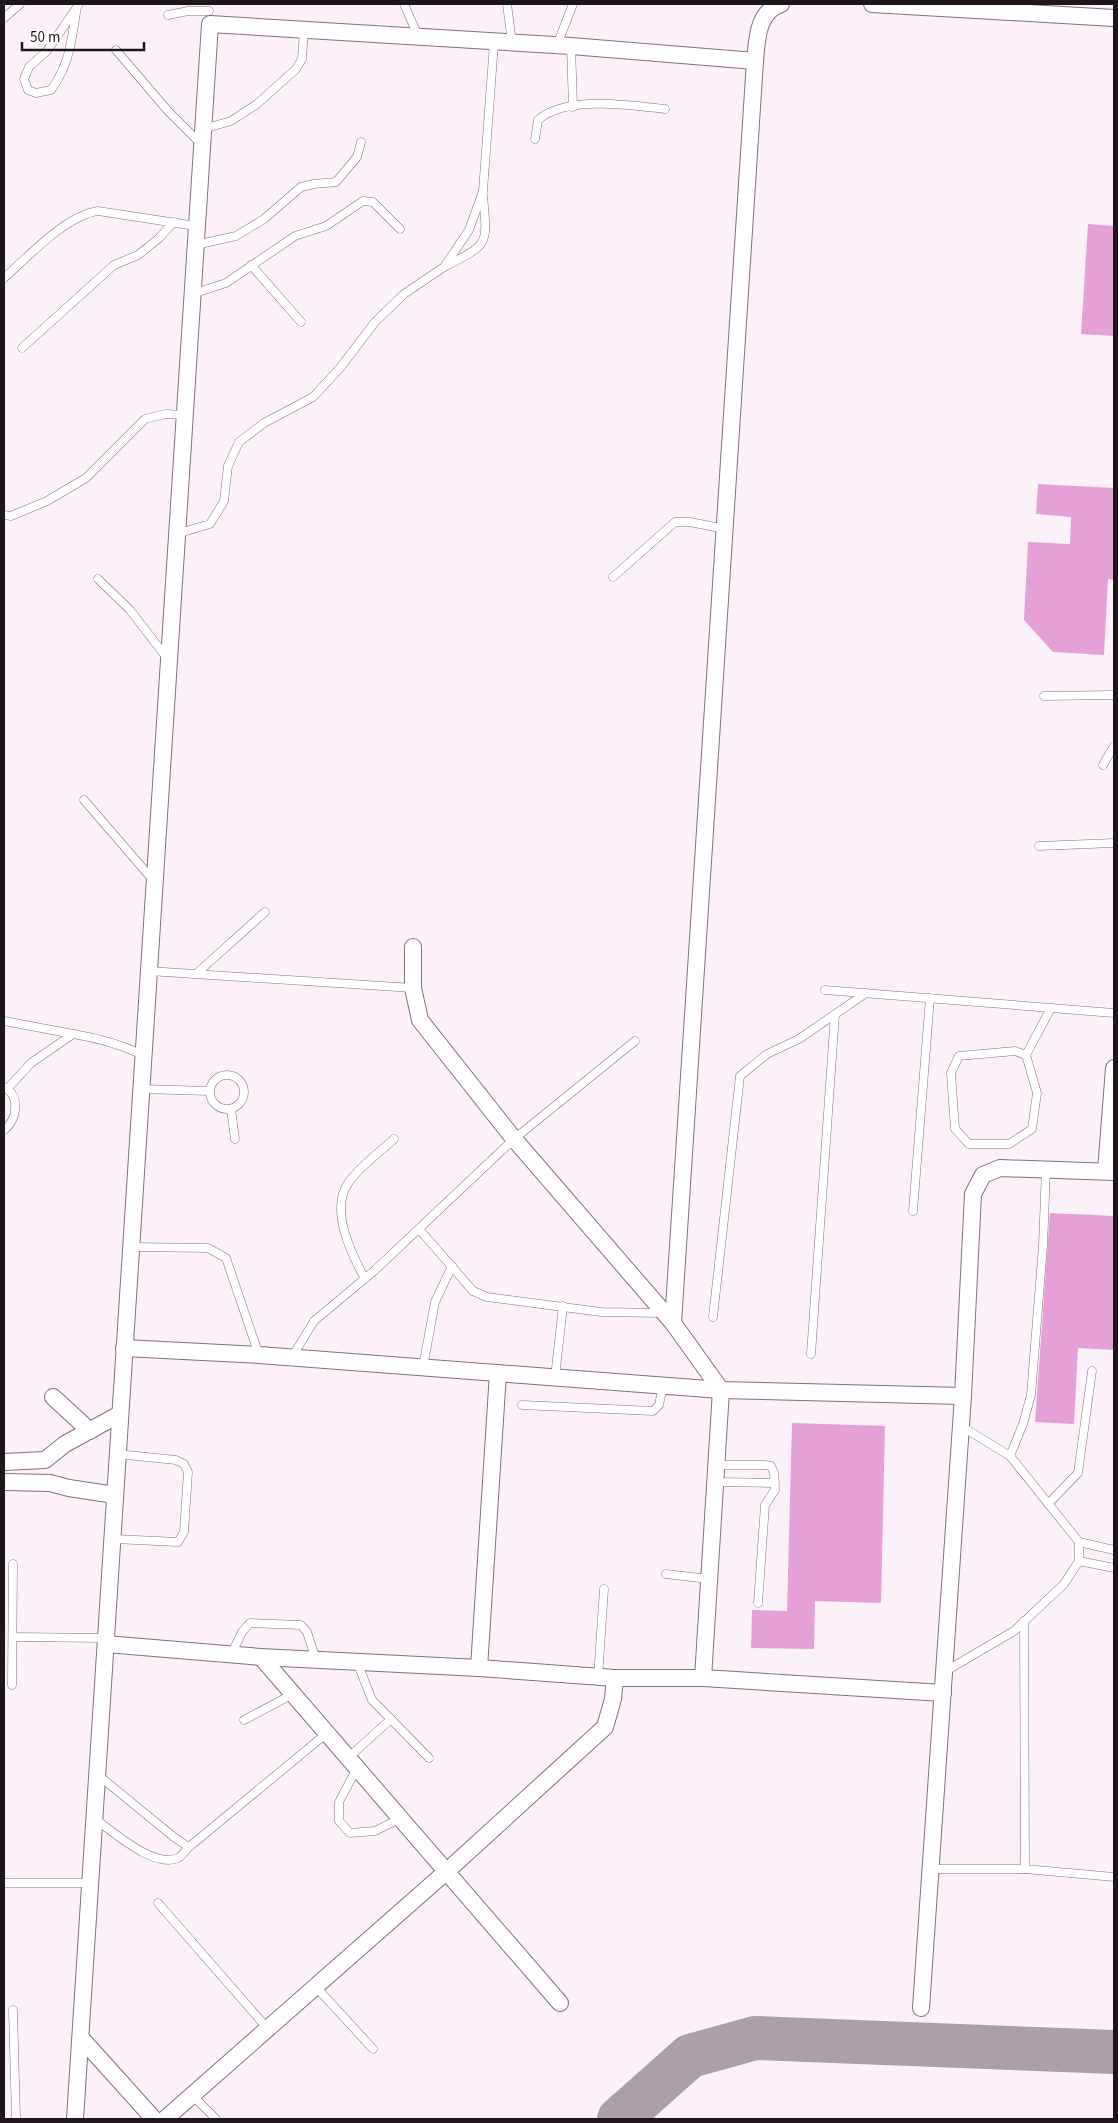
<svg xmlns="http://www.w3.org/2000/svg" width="1118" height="2123" viewBox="0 0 1118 2123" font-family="'Source Sans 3',sans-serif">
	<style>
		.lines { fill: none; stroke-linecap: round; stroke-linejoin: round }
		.taxiway { stroke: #aba0a8; stroke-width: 44 }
		.building { fill: #e5a1d7 }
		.lane-casing { stroke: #856e80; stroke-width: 9 }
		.street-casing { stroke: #856e80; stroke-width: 18 }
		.lane { stroke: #fff; stroke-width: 8 }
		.street { stroke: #fff; stroke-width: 16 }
	</style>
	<rect width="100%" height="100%" fill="#fcf1f9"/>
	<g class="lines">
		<!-- taxiway -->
		<polyline class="taxiway" points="619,2119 690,2056 755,2038 1114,2052"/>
	</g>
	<!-- building -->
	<g class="building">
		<polygon points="1088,224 1114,226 1114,336 1081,334"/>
		<polygon points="1038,484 1114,488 1114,580 1108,579 1104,655 1053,652 1024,620 1028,542 1070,544 1071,517 1036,514"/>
		<polygon points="1050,1213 1114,1216 1114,1350 1078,1348 1074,1424 1035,1422"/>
		<polygon points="792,1423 885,1426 881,1603 815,1601 814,1649 751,1648 752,1610 787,1611"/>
	</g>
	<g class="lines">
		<defs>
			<g id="lane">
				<polyline points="404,4 418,36"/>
				<polyline points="507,4 512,43"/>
				<path d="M 77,7 C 71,40 71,62 51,90 L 36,93 L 28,90 L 24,79 L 29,67 L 47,51 L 79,4"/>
				<polyline points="168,15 188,11 209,11"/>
				<polyline points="4,18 20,4"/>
				<polyline points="557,45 573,4"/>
				<polyline points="571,46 573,107"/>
				<polyline points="116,50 168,111 201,144"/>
				<polyline points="203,129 231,121 257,104 296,69 302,59 304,30"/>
				<path d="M 535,139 L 538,120 C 566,95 631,105 665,109"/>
				<polyline points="195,245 236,236 264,219 301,187 314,184 336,182 357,157 361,142"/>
				<polyline points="251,265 301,322"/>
				<path d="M 446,266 C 491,243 487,244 483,195"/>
				<path d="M 4,278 C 29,256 65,216 98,211 L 196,226"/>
				<polyline points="192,294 226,283 295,236 326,226 363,201 373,202 400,229"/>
				<polyline points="22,348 114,265 138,255 158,239 174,222"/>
				<polyline points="4,515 11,516 47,501 86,478 145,419 165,414 184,415"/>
				<polyline points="176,534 210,524 224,501 228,466 239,442 264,423 313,397 340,368 375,322 404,294 444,267 469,230 483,191 494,43"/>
				<polyline points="613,577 675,522 690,522 725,529"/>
				<polyline points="98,579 130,610 167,658"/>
				<polyline points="1044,696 1114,695"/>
				<polyline points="1103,765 1114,746"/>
				<polyline points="84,800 153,880"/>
				<polyline points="1039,846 1114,843"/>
				<polyline points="149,971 413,988"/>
				<polyline points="196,974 265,912"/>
				<polyline points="825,990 1114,1013"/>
				<polyline points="4,1021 73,1034"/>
				<polygon points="1015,1051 1026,1055 1037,1093 1032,1129 1009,1144 969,1144 955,1129 951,1073 959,1056"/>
				<polyline points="1026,1055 1051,1008"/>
				<circle cx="227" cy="1092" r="17"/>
				<path d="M 4,1087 C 21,1096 17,1120 4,1130"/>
				<path d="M 7,1089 L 31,1063 L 73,1034 C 98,1038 120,1044 143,1055"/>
				<polyline points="141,1089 209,1091"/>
				<polyline points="231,1109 235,1139"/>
				<polyline points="913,1211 930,998"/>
				<polyline points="419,1229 473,1291 487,1297 601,1312 662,1313"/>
				<polyline points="131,1247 208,1248 226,1258 259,1355"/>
				<path d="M 365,1279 C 351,1253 329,1209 349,1182 C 360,1166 380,1152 394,1139"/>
				<polyline points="713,1317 740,1076 767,1054 799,1039 866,993"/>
				<polyline points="811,1354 835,1014"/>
				<polyline points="292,1357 314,1321 374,1271 514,1139 635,1041"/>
				<polyline points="423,1367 435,1302 452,1266"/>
				<polyline points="555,1377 563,1306"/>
				<polyline points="522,1405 653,1411 659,1405 663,1385"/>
				<polyline points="1010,1456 1023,1424 1031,1395 1043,1246 1046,1169"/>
				<polyline points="716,1465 765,1465 771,1466 774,1473 775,1490 765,1505 758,1603"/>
				<polyline points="715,1482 775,1483"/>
				<polyline points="1048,1504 1078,1473 1092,1371"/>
				<polyline points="114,1539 178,1542 184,1532 188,1472 184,1464 176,1460 117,1454"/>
				<polyline points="1079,1542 1114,1550"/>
				<polyline points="1079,1561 1114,1568"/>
				<polyline points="666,1574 709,1579"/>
				<polyline points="1024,1621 1025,1869"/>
				<polyline points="13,1637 107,1638"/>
				<polyline points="231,1655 242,1632 250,1623 301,1625 307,1632 316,1660"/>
				<polyline points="357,1662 372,1700 429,1758"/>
				<polyline points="944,1672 1014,1631 1064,1584 1079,1561 1079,1542 1010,1456 961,1426"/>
				<polyline points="598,1677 604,1589"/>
				<polyline points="12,1685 13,1564"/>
				<polyline points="244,1720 293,1694"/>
				<polyline points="349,1757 391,1719"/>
				<polyline points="357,1768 339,1802 339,1821 350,1833 375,1831 401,1818"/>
				<polyline points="98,1775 175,1838 189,1847"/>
				<path d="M 95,1819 C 114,1832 154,1869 178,1858 C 182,1856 186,1850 189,1847 L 327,1733"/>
				<polyline points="931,1869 1025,1869 1114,1877"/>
				<polyline points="4,1883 91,1883"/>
				<polyline points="158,1903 268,2029"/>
				<polyline points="316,1987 373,2049"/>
				<polyline points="13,2010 16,2119"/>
				<polyline points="192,2095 216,2119"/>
			</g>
			<g id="street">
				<polyline points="872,4 1114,18"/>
				<polyline points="413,947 413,988 420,1020 514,1139 673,1323 721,1390 703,1678"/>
				<polyline points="1106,1171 1114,1068"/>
				<path d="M 673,1323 L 755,61 C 757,40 757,12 781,4"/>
				<polyline points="124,1348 259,1355 721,1390 963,1396"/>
				<polyline points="53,1397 90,1431"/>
				<polyline points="4,1462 45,1460 65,1444 120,1414"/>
				<polyline points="4,1482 50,1483 69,1488 115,1495"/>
				<polyline points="106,1644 261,1657 479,1668 615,1678 703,1678 943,1693"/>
				<polyline points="261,1657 560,2003"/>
				<polyline points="479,1668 498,1373"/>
				<polyline points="921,2008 963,1396 973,1194 983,1175 1000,1168 1114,1172"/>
				<polyline points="81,2038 154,2119"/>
				<polyline points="75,2119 210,24 571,46 755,61"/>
				<polyline points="165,2119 447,1871 605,1727 613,1699 615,1678"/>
			</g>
		</defs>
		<!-- lane casing -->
		<use href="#lane" class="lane-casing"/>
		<!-- street casing -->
		<use href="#street" class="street-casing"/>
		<!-- lane -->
		<use href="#lane" class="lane"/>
		<!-- street -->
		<use href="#street" class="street"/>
	</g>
	<!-- border -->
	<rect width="1118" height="2123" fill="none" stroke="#1f161d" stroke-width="10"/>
	<!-- scale -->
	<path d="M22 42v8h122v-8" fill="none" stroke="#1f161d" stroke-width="2.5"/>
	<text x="30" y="42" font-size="15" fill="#1f161d" stroke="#ffffff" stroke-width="4" paint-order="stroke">50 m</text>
</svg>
